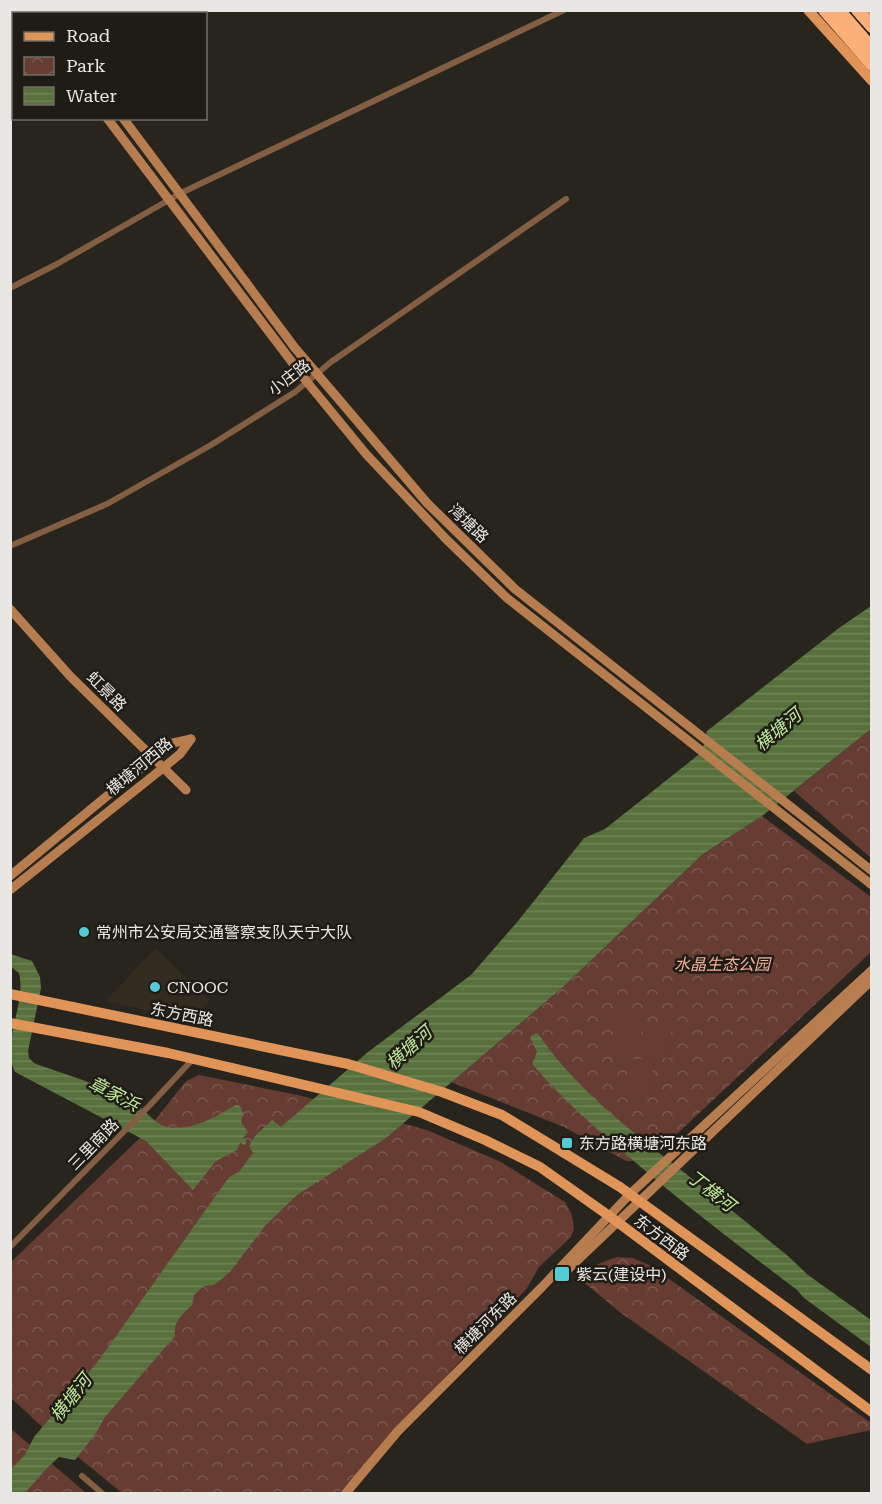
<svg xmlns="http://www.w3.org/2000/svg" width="882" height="1504" viewBox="0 0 882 1504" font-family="'Roboto Serif','Noto Sans SC',serif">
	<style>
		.built { fill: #322b1f }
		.park { fill: url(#park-crowns) }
		.pitch { fill: #663c33 }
		.water { fill: url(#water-rules) }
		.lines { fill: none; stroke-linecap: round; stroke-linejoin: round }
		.street { stroke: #835e42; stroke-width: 6 }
		.secondary { stroke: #b87d4f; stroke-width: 9 }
		.primary { stroke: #e19458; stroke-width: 10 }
		.highway { stroke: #fab078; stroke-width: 12 }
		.poi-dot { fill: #51ccd5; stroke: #1f1b15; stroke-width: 2 }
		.labels { text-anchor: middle; stroke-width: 5; stroke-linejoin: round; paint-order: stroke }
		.street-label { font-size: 16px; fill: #e9e7e3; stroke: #1f1b15 }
		.poi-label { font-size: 16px; fill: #e9e7e3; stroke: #1f1b15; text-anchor: start }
		.park-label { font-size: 16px; font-style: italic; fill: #f8af9f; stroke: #1f1b15 }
		.water-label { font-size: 18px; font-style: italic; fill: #c1e899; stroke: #1f1b15 }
	</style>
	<defs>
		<pattern id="park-crowns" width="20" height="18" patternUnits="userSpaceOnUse" patternTransform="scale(1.5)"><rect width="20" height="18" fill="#663c33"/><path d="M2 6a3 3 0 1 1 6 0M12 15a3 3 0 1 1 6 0" fill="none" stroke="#7c5850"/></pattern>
		<pattern id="water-rules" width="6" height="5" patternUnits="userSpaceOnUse" patternTransform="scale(1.5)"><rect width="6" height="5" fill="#58703c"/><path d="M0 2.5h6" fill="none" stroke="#708458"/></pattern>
	</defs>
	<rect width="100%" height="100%" fill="#28251e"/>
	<!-- built -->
	<polygon class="built" points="155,948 210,1000 191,1021 106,1001"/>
	<!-- park -->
	<g class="park">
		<polygon points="871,729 871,858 794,791"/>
		<polygon points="762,816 871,897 871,952 678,1133 651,1156 640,1161 626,1161 564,1127 451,1082 563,987 703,854"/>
		<polygon points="199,1075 302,1096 427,1130 501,1162 565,1202 572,1215 574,1230 570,1238 539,1267 527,1288 339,1493 122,1493 51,1435 11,1398 10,1263 143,1135 186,1081"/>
		<polygon points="617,1257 633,1258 651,1266 871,1423 871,1430 807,1444 621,1313 581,1280 598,1264"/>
		<polygon points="10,1428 86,1493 11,1493"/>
	</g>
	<!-- pitch -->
	<g class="pitch">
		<rect x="616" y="1009" width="25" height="45"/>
		<polygon points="645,1028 671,1028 670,1058 645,1058"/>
		<polygon points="627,1059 653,1059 652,1097 627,1097"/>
	</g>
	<!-- water -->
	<g class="water">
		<path d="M 871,606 L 871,729 L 762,816 L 703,854 L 563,987 L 386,1138 L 297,1195 L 265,1226 L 230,1272 L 214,1285 L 203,1286 L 194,1295 L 192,1305 C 182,1315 173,1321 175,1336 L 105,1417 L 96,1433 L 75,1460 L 59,1457 L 46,1469 L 25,1493 L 11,1493 L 10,1470 L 25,1455 L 34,1437 L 99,1360 L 229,1177 L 239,1172 L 253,1153 L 249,1146 L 255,1136 L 272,1120 L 281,1127 L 368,1052 L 471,975 L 518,921 L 584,838 L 605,829 L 702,752 L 707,731 L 839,628 Z"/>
		<path d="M 10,954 L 32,961 L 40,977 L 41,988 L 28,1051 L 29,1058 L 34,1063 C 68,1076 106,1085 137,1105 C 146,1111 156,1125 167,1127 C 194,1131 214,1117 236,1105 L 240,1106 L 243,1113 L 241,1122 L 248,1132 L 243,1138 L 247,1141 L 245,1145 L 240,1143 L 237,1150 L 216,1161 L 193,1190 L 146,1141 L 15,1072 C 0,1041 27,1005 19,973 L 11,967 Z"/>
		<path d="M 536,1033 L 539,1035 C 575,1088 630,1130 681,1170 C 717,1198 752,1227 788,1256 L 808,1275 L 871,1320 L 871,1347 L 804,1298 L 797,1290 C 734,1242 670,1194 611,1141 C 583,1117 556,1092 532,1064 L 537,1052 L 530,1037 Z"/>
	</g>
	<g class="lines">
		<!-- street -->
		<g class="street">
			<polyline points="10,288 57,264 181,193 564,10"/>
			<polyline points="10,546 107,504 211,445 295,392 331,362 566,199"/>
			<polyline points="10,1247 150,1105 193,1059"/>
			<polyline points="82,1476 103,1494"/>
		</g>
		<!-- secondary -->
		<g class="secondary">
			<polyline points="41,10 43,14"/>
			<polyline points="107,118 307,382 366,454 446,539 507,598 872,885"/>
			<polyline points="123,118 295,348 427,503 515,589 872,871"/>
			<polyline points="10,609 70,676 186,790"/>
			<polyline points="10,876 153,758 173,743 191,739"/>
			<polyline points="10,890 163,768 180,754 191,739"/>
			<polyline points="562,1275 872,980"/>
			<polyline points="345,1494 398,1431 542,1287 630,1194 872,970"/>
		</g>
		<!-- primary -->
		<g class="primary">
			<polyline points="808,10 872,81"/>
			<polyline points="867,10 872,17"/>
			<polyline points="23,14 28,10"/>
			<polyline points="53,14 58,10"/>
			<polyline points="10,21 14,19"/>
			<polyline points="10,39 14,37"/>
			<polyline points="10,994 348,1064 442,1092 502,1115 620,1187 872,1370"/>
			<polyline points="10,1023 168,1053 419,1112 485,1140 540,1167 612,1218 872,1412"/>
		</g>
		<!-- highway -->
		<g class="highway">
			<polyline points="824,10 872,65"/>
			<polyline points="839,10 872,48"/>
			<polyline points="857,10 872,27"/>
		</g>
	</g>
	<!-- markers -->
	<g class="poi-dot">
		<circle cx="84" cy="932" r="6"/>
		<circle cx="155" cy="987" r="6"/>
		<rect x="561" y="1137" width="12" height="12" rx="3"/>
		<rect x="554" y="1266" width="16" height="16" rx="3"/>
	</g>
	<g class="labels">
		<!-- street labels -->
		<g class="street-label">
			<text transform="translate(289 377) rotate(-37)" y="6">小庄路</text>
			<text transform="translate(469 523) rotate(44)" y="6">湾塘路</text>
			<text transform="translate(107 691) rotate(45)" y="6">虹景路</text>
			<text transform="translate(139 766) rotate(-40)" y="6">横塘河西路</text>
			<text transform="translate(182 1014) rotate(11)" y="6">东方西路</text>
			<text transform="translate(93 1144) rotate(-46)" y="6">三里南路</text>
			<text transform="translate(662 1237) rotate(37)" y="6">东方西路</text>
			<text transform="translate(485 1323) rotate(-45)" y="6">横塘河东路</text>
		</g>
		<!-- poi labels -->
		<g class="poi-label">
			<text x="96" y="938">常州市公安局交通警察支队天宁大队</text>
			<text x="167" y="993">CNOOC</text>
			<text x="579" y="1149">东方路横塘河东路</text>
			<text x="576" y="1280">紫云(建设中)</text>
		</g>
		<!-- park labels -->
		<g class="park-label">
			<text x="722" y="970">水晶生态公园</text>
		</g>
		<!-- water labels -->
		<g class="water-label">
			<text transform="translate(778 730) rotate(-40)" y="6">横塘河</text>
			<text transform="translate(409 1048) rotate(-42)" y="6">横塘河</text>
			<text transform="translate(114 1094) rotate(27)" y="6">章家浜</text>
			<text transform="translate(711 1191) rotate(38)" y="6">丁横河</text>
			<text transform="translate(71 1398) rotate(-52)" y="6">横塘河</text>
		</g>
	</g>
	<!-- border -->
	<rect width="882" height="1504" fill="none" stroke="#e9e7e3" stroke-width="24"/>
	<!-- legend -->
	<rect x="12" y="12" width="195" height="108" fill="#1f1b15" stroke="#706d67" stroke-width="1.5"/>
	<rect x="24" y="32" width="30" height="9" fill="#e19458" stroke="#706d67" stroke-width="1.5"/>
	<text x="66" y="42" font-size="18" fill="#e9e7e3">Road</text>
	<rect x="24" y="57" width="30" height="18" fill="url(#park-crowns)" stroke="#706d67" stroke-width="1.5"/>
	<text x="66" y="72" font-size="18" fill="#e9e7e3">Park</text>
	<rect x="24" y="87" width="30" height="18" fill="url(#water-rules)" stroke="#706d67" stroke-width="1.5"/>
	<text x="66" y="102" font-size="18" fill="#e9e7e3">Water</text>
</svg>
